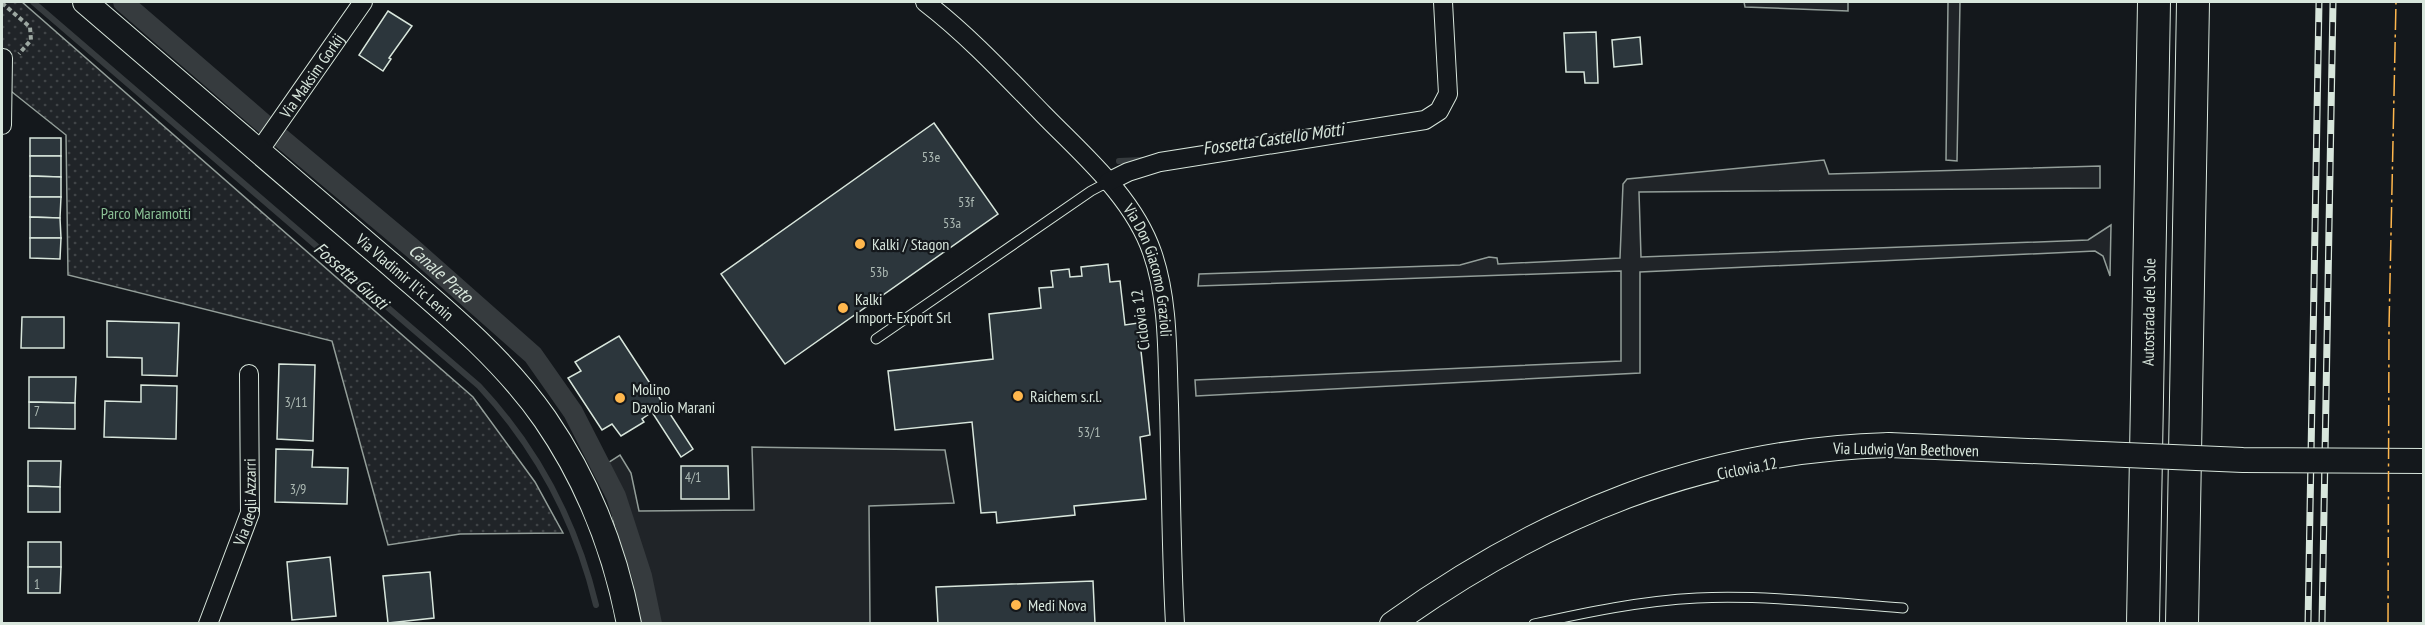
<svg xmlns="http://www.w3.org/2000/svg" width="2425" height="625" viewBox="0 0 2425 625" font-family="'PT Sans Narrow',sans-serif">
	<style>
		.grass { fill: #202428; stroke: #939e99; stroke-width: 1.5 }
		.park { fill: url(#park-dots); stroke: #939e99; stroke-width: 1.5 }
		.lines { fill: none; stroke-linecap: round; stroke-linejoin: round }
		.stream { stroke: #363b3e; stroke-width: 6 }
		.canal { stroke: #363b3e; stroke-width: 20 }
		.building { fill: #2c363c; stroke: #d8e6dc; stroke-width: 1.5 }
		.lane-casing { stroke: #d8e6dc; stroke-width: 11 }
		.street-casing { stroke: #d8e6dc; stroke-width: 20 }
		.secondary-casing { stroke: #d8e6dc; stroke-width: 26 }
		.highway-casing { stroke: #d8e6dc; stroke-width: 34 }
		.path { stroke: #9da8a2; stroke-width: 4; stroke-dasharray: 4.5 3; stroke-linecap: butt }
		.lane { stroke: #14181c; stroke-width: 9 }
		.street { stroke: #14181c; stroke-width: 18 }
		.secondary { stroke: #14181c; stroke-width: 24 }
		.highway { stroke: #14181c; stroke-width: 32 }
		.rail-casing { stroke: #d8e6dc; stroke-width: 7 }
		.rail { stroke: #14181c; stroke-width: 4.5; stroke-dasharray: 14; stroke-linecap: butt }
		.secondary-bridge-casing { stroke: #d8e6dc; stroke-width: 26; stroke-linecap: butt }
		.secondary-bridge { stroke: #14181c; stroke-width: 24 }
		.power { stroke: #ffb74d; stroke-width: 1.5; stroke-dasharray: 21 4.5 3 4.5; stroke-linecap: butt }
		.poi-dot { fill: #ffb74d; stroke: #14181c; stroke-width: 2 }
		.labels { text-anchor: middle; stroke-width: 4.5; stroke-linejoin: round; paint-order: stroke }
		.number-label { font-size: 14px; fill: #adbab4 }
		.street-label { font-size: 16px; fill: #d8e6dc; stroke: #14181c }
		.park-label { font-size: 16px; fill: #8ac095; stroke: #14181c }
		.poi-label { font-size: 16px; fill: #d8e6dc; stroke: #14181c; text-anchor: start }
		.water-label { font-size: 18px; font-style: italic; fill: #d8e6dc; stroke: #14181c }
	</style>
	<defs>
		<pattern id="park-dots" width="8" height="8" patternUnits="userSpaceOnUse" patternTransform="scale(1.5)"><rect width="8" height="8" fill="#202428"/><path d="M2 2h.1M6 6h.1" fill="none" stroke="#404447" stroke-width="1.8" stroke-linecap="round"/></pattern>
	</defs>
	<rect width="100%" height="100%" fill="#14181c"/>
	<!-- grass -->
	<g class="grass">
		<polygon points="1744,2 1848,2 1848,11 1745,7"/>
		<polygon points="1948,2 1960,2 1957,161 1946,160"/>
		<polygon points="1824,160 1829,174 2100,166 2100,188 1639,192 1641,257 2088,240 2111,225 2110,276 2103,256 2095,251 1640,272 1640,373 1196,396 1195,380 1621,361 1621,271 1198,286 1199,274 1460,265 1489,257 1497,258 1498,264 1620,258 1623,184 1627,179"/>
		<polygon points="752,447 945,450 954,503 869,506 870,623 639,623 615,531 606,464 620,455 631,473 639,511 754,510"/>
	</g>
	<!-- park -->
	<polygon class="park" points="2,2 22,2 473,397 535,482 563,533 460,534 388,545 332,341 68,275 66,135 2,84"/>
	<g class="lines">
		<!-- stream -->
		<g class="stream">
			<path d="M 33,2 L 479,386 C 537,448 576,522 596,605"/>
			<polyline points="1119,161 1142,160"/>
		</g>
		<!-- canal -->
		<path class="canal" id="s1" d="M 123,2 L 269,128 L 411,247 L 533,355 L 573,412 L 616,496 L 642,576 L 652,624"/>
	</g>
	<!-- building -->
	<g class="building">
		<polygon points="388,11 412,26 389,58 391,59 383,71 359,55"/>
		<polygon points="1596,32 1598,83 1585,83 1584,72 1566,72 1564,33"/>
		<polygon points="1640,37 1642,64 1614,67 1612,40"/>
		<polygon points="934,123 998,214 785,364 721,274"/>
		<rect x="30" y="138" width="31" height="18"/>
		<polygon points="30,156 61,156 61,177 30,176"/>
		<polygon points="30,176 61,177 61,197 30,197"/>
		<polygon points="30,197 61,197 60,218 30,217"/>
		<polygon points="30,217 60,218 61,238 30,238"/>
		<polygon points="30,238 61,238 60,259 30,258"/>
		<polygon points="1108,264 1110,282 1120,281 1125,325 1138,323 1150,435 1140,437 1146,499 1074,506 1075,515 997,523 996,512 981,513 972,422 895,430 888,371 993,359 989,314 1041,308 1039,288 1053,287 1051,271 1069,269 1070,277 1082,276 1081,267"/>
		<polygon points="22,317 64,317 64,348 21,348"/>
		<polygon points="107,321 179,323 177,376 142,375 142,358 107,357"/>
		<polygon points="619,336 693,449 681,457 652,412 642,419 644,422 621,436 612,424 602,430 568,378 581,371 575,362"/>
		<polygon points="279,364 315,365 313,441 277,439"/>
		<polygon points="29,377 76,377 75,403 29,402"/>
		<polygon points="141,385 177,386 176,439 104,437 105,401 141,402"/>
		<polygon points="29,402 75,403 75,429 29,428"/>
		<polygon points="276,449 313,450 312,467 348,468 347,504 275,502"/>
		<polygon points="28,461 61,461 60,487 28,486"/>
		<polygon points="681,466 728,466 729,499 681,499"/>
		<polygon points="28,486 60,487 60,512 28,512"/>
		<rect x="28" y="542" width="33" height="25"/>
		<polygon points="330,557 336,616 292,620 287,562"/>
		<polygon points="28,567 61,567 60,593 28,593"/>
		<polygon points="430,572 434,618 388,623 383,576"/>
		<polygon points="1093,581 1095,624 938,624 936,587"/>
	</g>
	<g class="lines">
		<defs>
			<g id="lane">
				<polyline points="876,339 1091,191 1108,182"/>
				<path d="M 1534,624 C 1588,612 1641,601 1697,598 C 1765,595 1835,603 1903,608"/>
			</g>
			<g id="street">
				<path id="s2" d="M 925,2 C 968,35 1005,75 1043,114 C 1083,155 1133,197 1152,252 C 1169,300 1167,355 1169,405 C 1171,478 1171,551 1175,624"/>
				<polyline points="2,125 3,58"/>
				<path id="s3" d="M 259,151 L 363,2"/>
				<polyline points="1108,182 1128,172 1160,162 1425,120 1439,111 1448,94 1443,2"/>
				<path id="s4" d="M 208,624 L 250,513 L 249,374"/>
			</g>
			<g id="secondary">
				<path id="s5" d="M 85,2 C 181,85 278,167 374,250 C 434,302 499,353 545,419 C 587,480 615,551 629,624"/>
				<path d="M 1392,624 C 1543,516 1702,450 1889,445"/>
			</g>
			<g id="highway">
				<path id="s6" d="M 2143,624 L 2154,2"/>
				<polyline points="2182,624 2193,2"/>
			</g>
		</defs>
		<!-- lane casing -->
		<use href="#lane" class="lane-casing"/>
		<!-- street casing -->
		<use href="#street" class="street-casing"/>
		<!-- secondary casing -->
		<use href="#secondary" class="secondary-casing"/>
		<!-- highway casing -->
		<use href="#highway" class="highway-casing"/>
		<!-- path -->
		<polyline class="path" points="2,3 30,27 31,40 19,54"/>
		<!-- lane -->
		<use href="#lane" class="lane"/>
		<!-- street -->
		<use href="#street" class="street"/>
		<!-- secondary -->
		<use href="#secondary" class="secondary"/>
		<!-- highway -->
		<use href="#highway" class="highway"/>
		<defs>
			<g id="rail">
				<polyline points="2308,624 2319,2"/>
				<polyline points="2322,624 2333,2"/>
			</g>
		</defs>
		<!-- rail casing -->
		<use href="#rail" class="rail-casing"/>
		<!-- rail -->
		<use href="#rail" class="rail"/>
		<defs>
			<polyline id="secondary-bridge" points="1889,445 2243,460 2424,461"/>
		</defs>
		<!-- secondary-bridge casing -->
		<use href="#secondary-bridge" class="secondary-bridge-casing"/>
		<!-- secondary-bridge -->
		<use href="#secondary-bridge" class="secondary-bridge"/>
		<!-- power -->
		<polyline class="power" points="2388,624 2389,327 2396,2"/>
	</g>
	<!-- markers -->
	<g class="poi-dot">
		<circle cx="860" cy="244" r="6"/>
		<circle cx="843" cy="308" r="6"/>
		<circle cx="1018" cy="396" r="6"/>
		<circle cx="620" cy="398" r="6"/>
		<circle cx="1016" cy="605" r="6"/>
	</g>
	<g class="labels">
		<!-- number labels -->
		<g class="number-label">
			<text x="931" y="162">53e</text>
			<text x="966" y="207">53f</text>
			<text x="952" y="228">53a</text>
			<text x="879" y="277">53b</text>
			<text x="296" y="407">3/11</text>
			<text x="37" y="416">7</text>
			<text x="1089" y="437">53/1</text>
			<text x="693" y="482">4/1</text>
			<text x="298" y="494">3/9</text>
			<text x="37" y="589">1</text>
		</g>
		<!-- street labels -->
		<g class="street-label">
			<text dy="6" stroke="none"><textPath href="#s3" startOffset="92">Via Maksim Gorkij</textPath></text>
			<text dy="6" stroke="none"><textPath href="#s2" startOffset="357">Via Don Giacomo Grazioli</textPath></text>
			<text dy="6" stroke="none"><textPath href="#s5" startOffset="422">Via Vladimir Il'ic Lenin</textPath></text>
			<text dy="6" stroke="none"><textPath href="#s6" startOffset="312">Autostrada del Sole</textPath></text>
			<text transform="translate(1140 320) rotate(-97)" y="6">Ciclovia 12</text>
			<text transform="translate(1906 449) rotate(1)" y="6">Via Ludwig Van Beethoven</text>
			<text transform="translate(1747 468) rotate(-11)" y="6">Ciclovia 12</text>
			<text dy="6" stroke="none"><textPath href="#s4" startOffset="129">Via degli Azzarri</textPath></text>
		</g>
		<!-- park labels -->
		<g class="park-label">
			<text x="146" y="219">Parco Maramotti</text>
		</g>
		<!-- poi labels -->
		<g class="poi-label">
			<text x="872" y="250">Kalki / Stagon</text>
			<text x="855" y="305">Kalki<tspan x="855" dy="18">Import-Export Srl</tspan></text>
			<text x="632" y="395">Molino<tspan x="632" dy="18">Davolio Marani</tspan></text>
			<text x="1030" y="402">Raichem s.r.l.</text>
			<text x="1028" y="611">Medi Nova</text>
		</g>
		<!-- water labels -->
		<g class="water-label">
			<text transform="translate(1273 139) rotate(-8)" y="6">Fossetta Castello Motti</text>
			<text dy="6" stroke="none"><textPath href="#s1" startOffset="418">Canale Prato</textPath></text>
			<text transform="translate(351 276) rotate(41)" y="6">Fossetta Giusti</text>
		</g>
	</g>
	<!-- border -->
	<rect width="2425" height="625" fill="none" stroke="#d8e6dc" stroke-width="6"/>
</svg>
